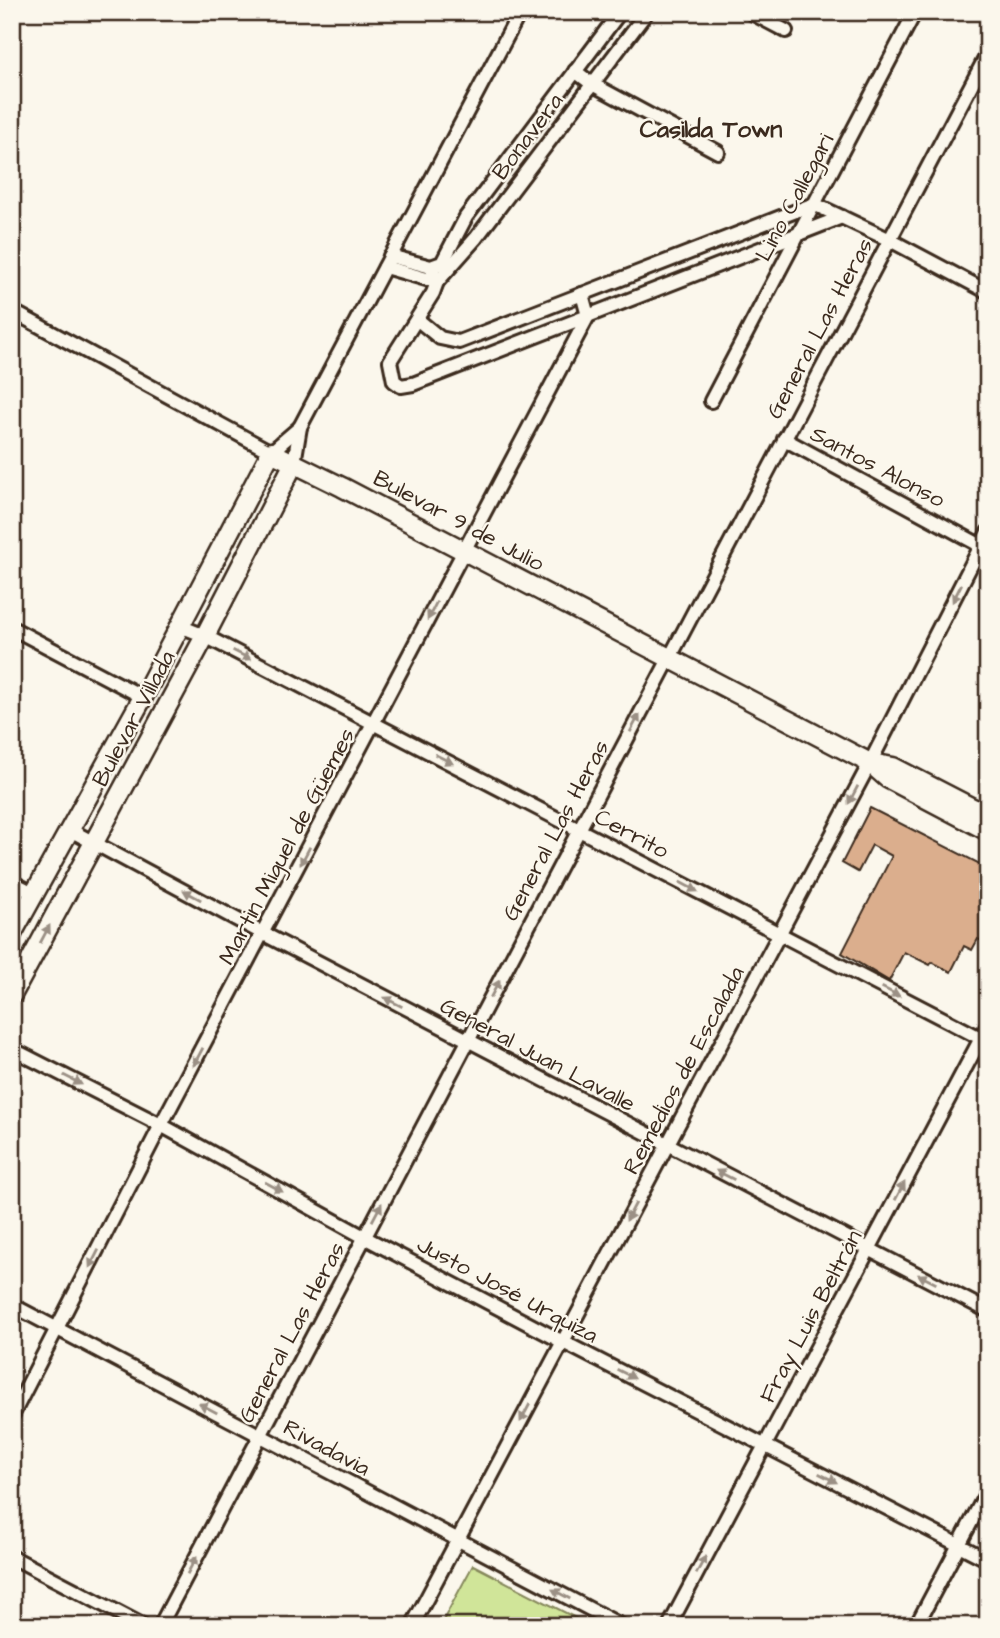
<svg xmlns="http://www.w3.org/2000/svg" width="1000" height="1638" viewBox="0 0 1000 1638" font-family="'Architects Daughter',sans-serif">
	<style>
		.green { fill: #d0e599; stroke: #86885c; stroke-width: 2 }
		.building { fill: #dbae8d; stroke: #3b2a1e; stroke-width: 2 }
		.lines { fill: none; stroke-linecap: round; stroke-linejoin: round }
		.minor-casing { stroke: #3b2a1e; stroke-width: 18 }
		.secondary-casing { stroke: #3b2a1e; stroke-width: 23 }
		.minor { stroke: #fbf7ec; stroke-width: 12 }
		.secondary { stroke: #fbf7ec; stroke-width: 18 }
		.oneway { fill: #9b9085 }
		.labels { text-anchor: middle; stroke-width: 5; stroke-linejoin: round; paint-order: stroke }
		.street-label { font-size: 23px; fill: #3b2a1e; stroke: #fbf7ec }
		.neighbourhood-label { font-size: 24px; font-weight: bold; fill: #3b2a1e; stroke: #fbf7ec }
	</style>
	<rect width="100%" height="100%" fill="#fbf7ec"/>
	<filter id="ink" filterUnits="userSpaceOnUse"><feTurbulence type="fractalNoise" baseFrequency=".0143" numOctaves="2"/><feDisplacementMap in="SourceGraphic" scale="14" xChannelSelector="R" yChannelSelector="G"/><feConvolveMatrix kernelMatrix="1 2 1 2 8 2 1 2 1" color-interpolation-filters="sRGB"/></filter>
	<g filter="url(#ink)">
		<!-- green -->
		<polygon class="green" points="473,1565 591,1626 440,1626"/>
		<!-- building -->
		<polygon class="building" points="870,808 988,868 988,929 982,941 978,939 972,950 964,946 951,972 932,962 930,965 904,952 889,981 842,953 892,856 872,845 858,872 842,863"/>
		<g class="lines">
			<defs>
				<g id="minor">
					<polyline points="750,12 786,31"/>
					<polyline points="575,71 592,84 718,152"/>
					<polyline points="390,256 431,267 442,263 466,217 620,12"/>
					<polyline points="385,267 437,282 476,238 647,12"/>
					<polyline points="431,267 437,282 433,293 390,361 394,381 401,386 413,384 842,217"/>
					<polyline points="12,311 271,452 300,427"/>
					<polyline points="418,320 440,338 459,342 814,204 890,240 988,292"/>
					<polyline points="711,401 915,12"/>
					<polyline points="784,439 987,549"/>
					<polyline points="294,463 300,427 520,12"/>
					<polyline points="180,626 205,636 988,1042"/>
					<polyline points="12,628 143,697"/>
					<polyline points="70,830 264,934 988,1311"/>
					<polyline points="12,882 33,893"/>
					<polyline points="12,1049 161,1125 364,1237 563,1342 988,1560"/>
					<polyline points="12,1305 622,1626"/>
					<polyline points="12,1416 161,1125 588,316 582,294"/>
					<polyline points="12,1557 144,1626"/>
					<polyline points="160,1626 988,53"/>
					<polyline points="412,1626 870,763 988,532"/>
					<polyline points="669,1626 988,1025"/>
					<polyline points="916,1626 988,1490"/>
				</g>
				<g id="secondary">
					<polyline points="871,763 893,767 988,816"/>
					<polyline points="12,934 143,697 271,452 342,487 870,763 887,778 988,831"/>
					<polyline points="12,995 205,636 294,463"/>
				</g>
			</defs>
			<!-- minor casing -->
			<use href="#minor" class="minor-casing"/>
			<!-- secondary casing -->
			<use href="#secondary" class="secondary-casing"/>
			<!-- minor -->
			<use href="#minor" class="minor"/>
			<!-- secondary -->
			<use href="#secondary" class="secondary"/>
		</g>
		<!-- one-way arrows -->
		<defs><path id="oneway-solid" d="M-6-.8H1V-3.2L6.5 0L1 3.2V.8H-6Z" transform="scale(1.75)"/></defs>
		<g class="oneway">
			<use href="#oneway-solid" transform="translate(957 593) rotate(117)"/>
			<use href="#oneway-solid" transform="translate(432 611) rotate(117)"/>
			<use href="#oneway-solid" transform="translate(242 655) rotate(27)"/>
			<use href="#oneway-solid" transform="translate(635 723) rotate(-62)"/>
			<use href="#oneway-solid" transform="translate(444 759) rotate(27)"/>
			<use href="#oneway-solid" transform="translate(853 795) rotate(118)"/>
			<use href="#oneway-solid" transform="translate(305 856) rotate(118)"/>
			<use href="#oneway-solid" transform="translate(689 887) rotate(28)"/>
			<use href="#oneway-solid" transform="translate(192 895) rotate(-151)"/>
			<use href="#oneway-solid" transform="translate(45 934) rotate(-62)"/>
			<use href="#oneway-solid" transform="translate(495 989) rotate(-62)"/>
			<use href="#oneway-solid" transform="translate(891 992) rotate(27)"/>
			<use href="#oneway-solid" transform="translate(393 1002) rotate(-153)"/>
			<use href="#oneway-solid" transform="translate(198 1057) rotate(118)"/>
			<use href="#oneway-solid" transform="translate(73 1080) rotate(27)"/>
			<use href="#oneway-solid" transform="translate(725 1175) rotate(-153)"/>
			<use href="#oneway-solid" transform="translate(274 1187) rotate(29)"/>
			<use href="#oneway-solid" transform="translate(900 1191) rotate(-62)"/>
			<use href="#oneway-solid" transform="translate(377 1212) rotate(-62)"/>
			<use href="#oneway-solid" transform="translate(631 1212) rotate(118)"/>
			<use href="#oneway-solid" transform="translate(94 1259) rotate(117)"/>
			<use href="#oneway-solid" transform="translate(927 1279) rotate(-153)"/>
			<use href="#oneway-solid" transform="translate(626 1374) rotate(27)"/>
			<use href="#oneway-solid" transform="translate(208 1408) rotate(-152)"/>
			<use href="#oneway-solid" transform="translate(525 1413) rotate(118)"/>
			<use href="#oneway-solid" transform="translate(828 1478) rotate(27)"/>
			<use href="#oneway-solid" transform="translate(192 1565) rotate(-62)"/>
			<use href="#oneway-solid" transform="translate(701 1565) rotate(-62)"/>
			<use href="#oneway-solid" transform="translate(561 1594) rotate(-152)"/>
		</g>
	</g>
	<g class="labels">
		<!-- street labels -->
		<g class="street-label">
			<text transform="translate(527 136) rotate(-53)" y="8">Bonavera</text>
			<text transform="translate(794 197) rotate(-62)" y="8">Lino Callegari</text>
			<text transform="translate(819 328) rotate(-62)" y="8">General Las Heras</text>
			<text transform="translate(878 466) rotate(28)" y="8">Santos Alonso</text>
			<text transform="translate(459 520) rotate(28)" y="8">Bulevar 9 de Julio</text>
			<text transform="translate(133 718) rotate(-62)" y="8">Bulevar Villada</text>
			<text transform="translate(555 830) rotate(-62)" y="8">General Las Heras</text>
			<text transform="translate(632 833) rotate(28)" y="8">Cerrito</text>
			<text transform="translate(286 846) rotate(-62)" y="8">Martin Miguel de Güemes</text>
			<text transform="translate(538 1054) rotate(28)" y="8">General Juan Lavalle</text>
			<text transform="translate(683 1070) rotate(-62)" y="8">Remedios de Escalada</text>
			<text transform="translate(508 1289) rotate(28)" y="8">Justo José Urquiza</text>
			<text transform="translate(810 1316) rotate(-62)" y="8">Fray Luis Beltrán</text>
			<text transform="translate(291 1332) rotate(-62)" y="8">General Las Heras</text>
			<text transform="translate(327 1447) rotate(28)" y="8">Rivadavia</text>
		</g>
		<!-- neighbourhood labels -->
		<g class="neighbourhood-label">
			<text x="711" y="137">Casilda Town</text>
		</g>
	</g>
	<!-- margin -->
	<rect width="1000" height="1638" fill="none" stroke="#fbf7ec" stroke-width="42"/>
	<rect x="21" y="21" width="958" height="1596" fill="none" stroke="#3b2a1e" stroke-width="2.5" filter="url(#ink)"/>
</svg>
